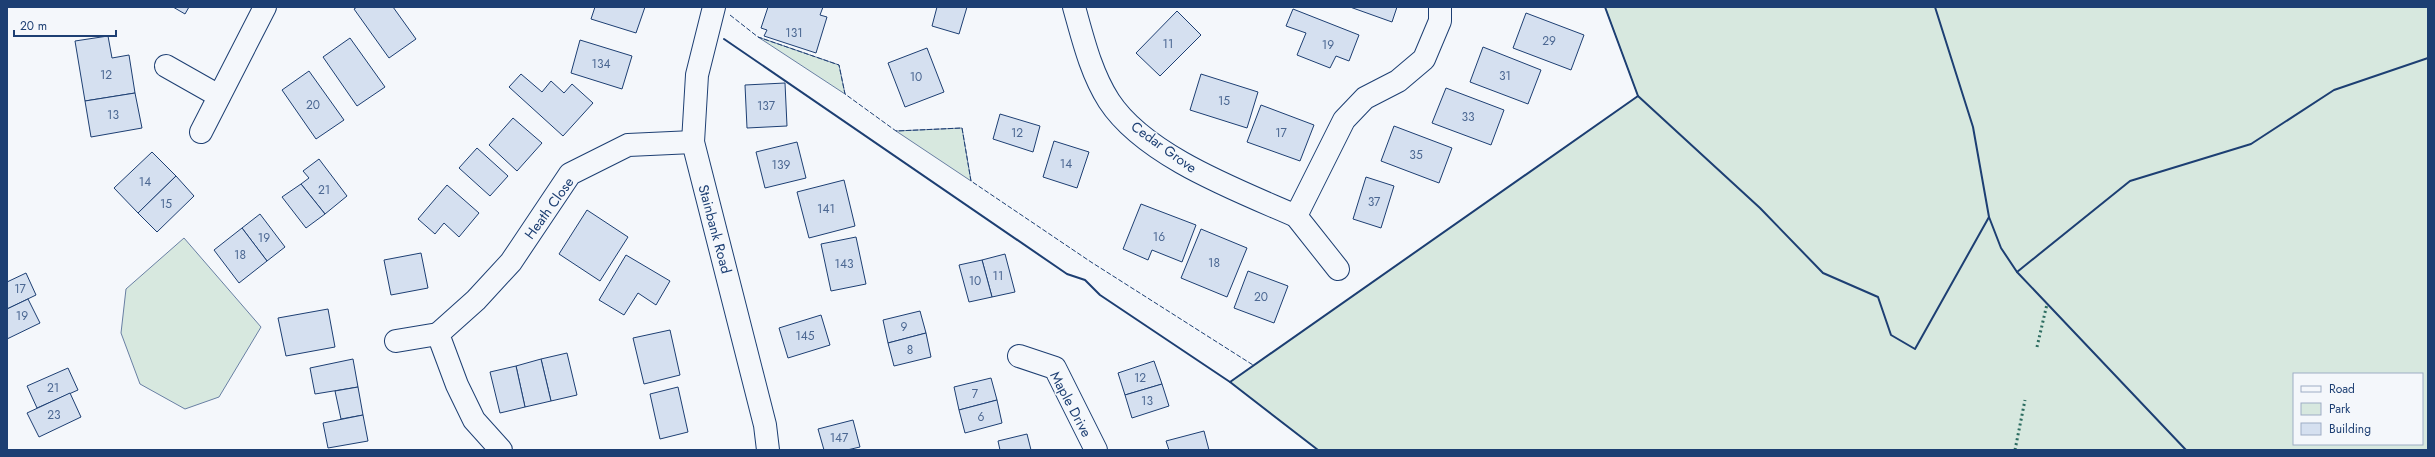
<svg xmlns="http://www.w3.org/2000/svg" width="2435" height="457" viewBox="0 0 2435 457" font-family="Jost,sans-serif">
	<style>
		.green { fill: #d7e8df; stroke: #687fa3; fill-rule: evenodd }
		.building { fill: #d5e0f0; stroke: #1d3f73 }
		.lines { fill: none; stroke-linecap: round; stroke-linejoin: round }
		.street-casing { stroke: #1d3f73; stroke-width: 24 }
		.street { stroke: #f4f7fb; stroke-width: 22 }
		.hedge { stroke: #2c6c60; stroke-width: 3; stroke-dasharray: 2 3; stroke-linecap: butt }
		.fence { stroke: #1d3f73; stroke-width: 1; stroke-dasharray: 5 2; stroke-linecap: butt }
		.wall { stroke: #1d3f73; stroke-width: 2 }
		.labels { text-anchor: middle; stroke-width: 3; stroke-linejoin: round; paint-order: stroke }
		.number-label { font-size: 12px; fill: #4b6792 }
		.street-label { font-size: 14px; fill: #1d3f73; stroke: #f4f7fb }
	</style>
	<rect width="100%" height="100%" fill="#f4f7fb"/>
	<!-- green -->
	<g class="green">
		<path d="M 1605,7 L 2428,7 L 2428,450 L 1318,450 L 1230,382 L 1638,96 ZM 2294,374 L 2422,374 L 2422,444 L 2294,444 Z"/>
		<polygon points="758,37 839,65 845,94"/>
		<polygon points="962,128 971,181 896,131"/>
		<polygon points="184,238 261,327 219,397 185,409 140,384 121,333 126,289"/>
	</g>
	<!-- building -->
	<g class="building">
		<polygon points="173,7 189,7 185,14"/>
		<polygon points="357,7 393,7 416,39 389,58 354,9"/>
		<polygon points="595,7 645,7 636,33 591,19"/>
		<polygon points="768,7 823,7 820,15 827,17 816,53 764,36 767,30 761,28"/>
		<polygon points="937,7 967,7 959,34 932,26"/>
		<polygon points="1350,7 1397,7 1392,22"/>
		<polygon points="1293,9 1359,35 1349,61 1336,56 1330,68 1297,55 1306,33 1286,26"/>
		<polygon points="1177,11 1201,35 1160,76 1136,53"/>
		<polygon points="1526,13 1584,35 1571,70 1513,48"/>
		<polygon points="108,36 112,58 129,55 135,93 85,101 75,41"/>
		<polygon points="350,38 385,87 357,106 323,57"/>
		<polygon points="580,40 632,56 622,89 571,73"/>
		<polygon points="1483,47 1541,70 1528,104 1470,82"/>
		<polygon points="927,48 944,92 905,107 888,63"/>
		<polygon points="309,71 344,120 316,139 282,90"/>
		<polygon points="521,74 542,92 551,81 564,93 572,84 593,103 563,136 509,87"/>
		<polygon points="1201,74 1258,92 1247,128 1190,110"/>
		<polygon points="785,83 787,126 747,128 745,85"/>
		<polygon points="1446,88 1504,110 1491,145 1432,123"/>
		<polygon points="135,93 142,128 91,137 85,101"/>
		<polygon points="1261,105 1314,125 1300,161 1247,142"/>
		<polygon points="1000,114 1040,126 1033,152 993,139"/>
		<polygon points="513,118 542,143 517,171 489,145"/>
		<polygon points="1394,126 1452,148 1439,183 1381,161"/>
		<polygon points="1054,141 1089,152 1077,188 1043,177"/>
		<polygon points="797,142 806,178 765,188 756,152"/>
		<polygon points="477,148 508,176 490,196 459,168"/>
		<polygon points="152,152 176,176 138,213 114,188"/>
		<polygon points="319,159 347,196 325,214 301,184 309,178 303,171"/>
		<polygon points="176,176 194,196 157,232 138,213"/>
		<polygon points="1366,177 1394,186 1381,228 1353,219"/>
		<polygon points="844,180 855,226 809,238 797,192"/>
		<polygon points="301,184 325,214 306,228 282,197"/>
		<polygon points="447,185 479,213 459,237 444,223 435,234 418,219"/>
		<polygon points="1141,204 1196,225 1182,262 1152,250 1148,260 1123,249"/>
		<polygon points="587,210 628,237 600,281 559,254"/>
		<polygon points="260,214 285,247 267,261 242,228"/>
		<polygon points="242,228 267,261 239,283 214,250"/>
		<polygon points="1201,229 1247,248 1227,297 1181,278"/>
		<polygon points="856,237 866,284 831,291 821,244"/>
		<polygon points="421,253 428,288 391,295 384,260"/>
		<polygon points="1005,254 1015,292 992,297 982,260"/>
		<polygon points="626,255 670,281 656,305 638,293 624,315 599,300"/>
		<polygon points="982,260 992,297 969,302 959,265"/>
		<polygon points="1248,271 1288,286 1274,323 1234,308"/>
		<polygon points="26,273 36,295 7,309 7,282"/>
		<polygon points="28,299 40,323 7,339 7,309"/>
		<polygon points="328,309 335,347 286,356 278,318"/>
		<polygon points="920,311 926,333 888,343 883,320"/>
		<polygon points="821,315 830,345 788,358 779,328"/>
		<polygon points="670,330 680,375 644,384 633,338"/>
		<polygon points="926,333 931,357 894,366 888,343"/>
		<polygon points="567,353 577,395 551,401 541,359"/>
		<polygon points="353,359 358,387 315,394 310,368"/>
		<polygon points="541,359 551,401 525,407 516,366"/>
		<polygon points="1154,361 1162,384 1125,395 1118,373"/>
		<polygon points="516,366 525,407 500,413 490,372"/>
		<polygon points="68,368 78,390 37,408 27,386"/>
		<polygon points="991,378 997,400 959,410 954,387"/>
		<polygon points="1162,384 1169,406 1132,418 1125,395"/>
		<polygon points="358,387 363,415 341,419 335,391"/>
		<polygon points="678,387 688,432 660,439 650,394"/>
		<polygon points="70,393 81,417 39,437 27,413"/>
		<polygon points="997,400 1002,423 965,433 959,410"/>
		<polygon points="363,415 368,441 328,448 323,423"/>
		<polygon points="853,420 860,447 847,450 824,450 818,429"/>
		<polygon points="1204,431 1209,450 1169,450 1166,441"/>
		<polygon points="1027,434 1031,450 1000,450 998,441"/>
	</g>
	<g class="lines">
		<defs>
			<g id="street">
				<polyline points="714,7 697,75 693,142 765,425 768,450"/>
				<path d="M 1074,7 C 1083,39 1091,73 1109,101 C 1145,156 1237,190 1296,216 L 1344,120 L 1365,98 L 1398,81 L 1424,59 L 1440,21 L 1440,7"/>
				<polyline points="166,66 219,96"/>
				<polyline points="201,132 265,7"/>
				<polyline points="1296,216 1338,269"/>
				<polyline points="396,341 438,334"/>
				<polyline points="1019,356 1055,368 1096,450"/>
				<polyline points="501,450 474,420 457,385 438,334 476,300 511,262 570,174 628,145 693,142"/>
			</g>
		</defs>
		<!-- street casing -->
		<use href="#street" class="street-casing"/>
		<!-- street -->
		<use href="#street" class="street"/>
		<!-- hedge -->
		<g class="hedge">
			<polyline points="2037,347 2047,304"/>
			<polyline points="2015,450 2025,400"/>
		</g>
		<!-- fence -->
		<polyline class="fence" points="730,15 758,37 839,65 845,94 896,131 962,128 971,181 1091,262 1253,365"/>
		<!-- wall -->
		<g class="wall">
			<polyline points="1605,7 1638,96 1760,208 1823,273 1878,297 1891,335 1915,349 1989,217"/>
			<polyline points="1935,7 1973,127 1989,217 2001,248 2017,272"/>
			<polyline points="724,39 1067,274 1085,280 1100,295 1230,382 1318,450"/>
			<polyline points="1230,382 1638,96"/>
			<polyline points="2186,450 2017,272 2130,181 2251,144 2334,90 2428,58"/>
		</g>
	</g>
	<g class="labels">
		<!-- number labels -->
		<g class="number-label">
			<text x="794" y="37">131</text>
			<text x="1549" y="45">29</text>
			<text x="1168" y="48">11</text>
			<text x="1328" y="49">19</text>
			<text x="601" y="68">134</text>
			<text x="106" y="79">12</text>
			<text x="1505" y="80">31</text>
			<text x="916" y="81">10</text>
			<text x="1224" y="105">15</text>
			<text x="313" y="109">20</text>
			<text x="766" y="110">137</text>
			<text x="113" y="119">13</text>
			<text x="1468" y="121">33</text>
			<text x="1017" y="137">12</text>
			<text x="1281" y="137">17</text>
			<text x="1416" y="159">35</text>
			<text x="1066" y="168">14</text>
			<text x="781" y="169">139</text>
			<text x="145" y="186">14</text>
			<text x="324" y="194">21</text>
			<text x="1374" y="206">37</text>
			<text x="166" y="208">15</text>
			<text x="826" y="213">141</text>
			<text x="1159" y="241">16</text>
			<text x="264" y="242">19</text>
			<text x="240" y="259">18</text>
			<text x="1214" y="267">18</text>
			<text x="844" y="268">143</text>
			<text x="998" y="280">11</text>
			<text x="975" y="285">10</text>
			<text x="20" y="293">17</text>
			<text x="1261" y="301">20</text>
			<text x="22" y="320">19</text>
			<text x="904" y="331">9</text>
			<text x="805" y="340">145</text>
			<text x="910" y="354">8</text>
			<text x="1140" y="382">12</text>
			<text x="53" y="392">21</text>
			<text x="975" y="398">7</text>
			<text x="1147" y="405">13</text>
			<text x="54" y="419">23</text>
			<text x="981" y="421">6</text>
			<text x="839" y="442">147</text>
		</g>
		<!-- street labels -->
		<g class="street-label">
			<text transform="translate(1164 147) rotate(36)" y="5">Cedar Grove</text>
			<text transform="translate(549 208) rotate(-54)" y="5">Heath Close</text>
			<text transform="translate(715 229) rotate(75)" y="5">Stainbank Road</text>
			<text transform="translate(1071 404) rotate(62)" y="5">Maple Drive</text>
		</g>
	</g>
	<!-- border -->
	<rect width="2435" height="457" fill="none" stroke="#1d3f73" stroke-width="16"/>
	<!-- legend -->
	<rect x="2293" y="373" width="130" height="72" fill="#f4f7fb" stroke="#9eadc5"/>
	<rect x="2301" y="386" width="20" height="6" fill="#f4f7fb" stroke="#9eadc5"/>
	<text x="2329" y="393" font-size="12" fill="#1d3f73">Road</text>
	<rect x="2301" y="403" width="20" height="12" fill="#d7e8df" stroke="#9eadc5"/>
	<text x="2329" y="413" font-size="12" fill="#1d3f73">Park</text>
	<rect x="2301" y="423" width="20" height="12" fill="#d5e0f0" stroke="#9eadc5"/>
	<text x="2329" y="433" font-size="12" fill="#1d3f73">Building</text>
	<!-- scale -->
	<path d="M14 30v6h102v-6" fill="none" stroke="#1d3f73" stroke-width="2"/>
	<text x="20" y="30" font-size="12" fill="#1d3f73" stroke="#f4f7fb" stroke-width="3" paint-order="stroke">20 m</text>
</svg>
